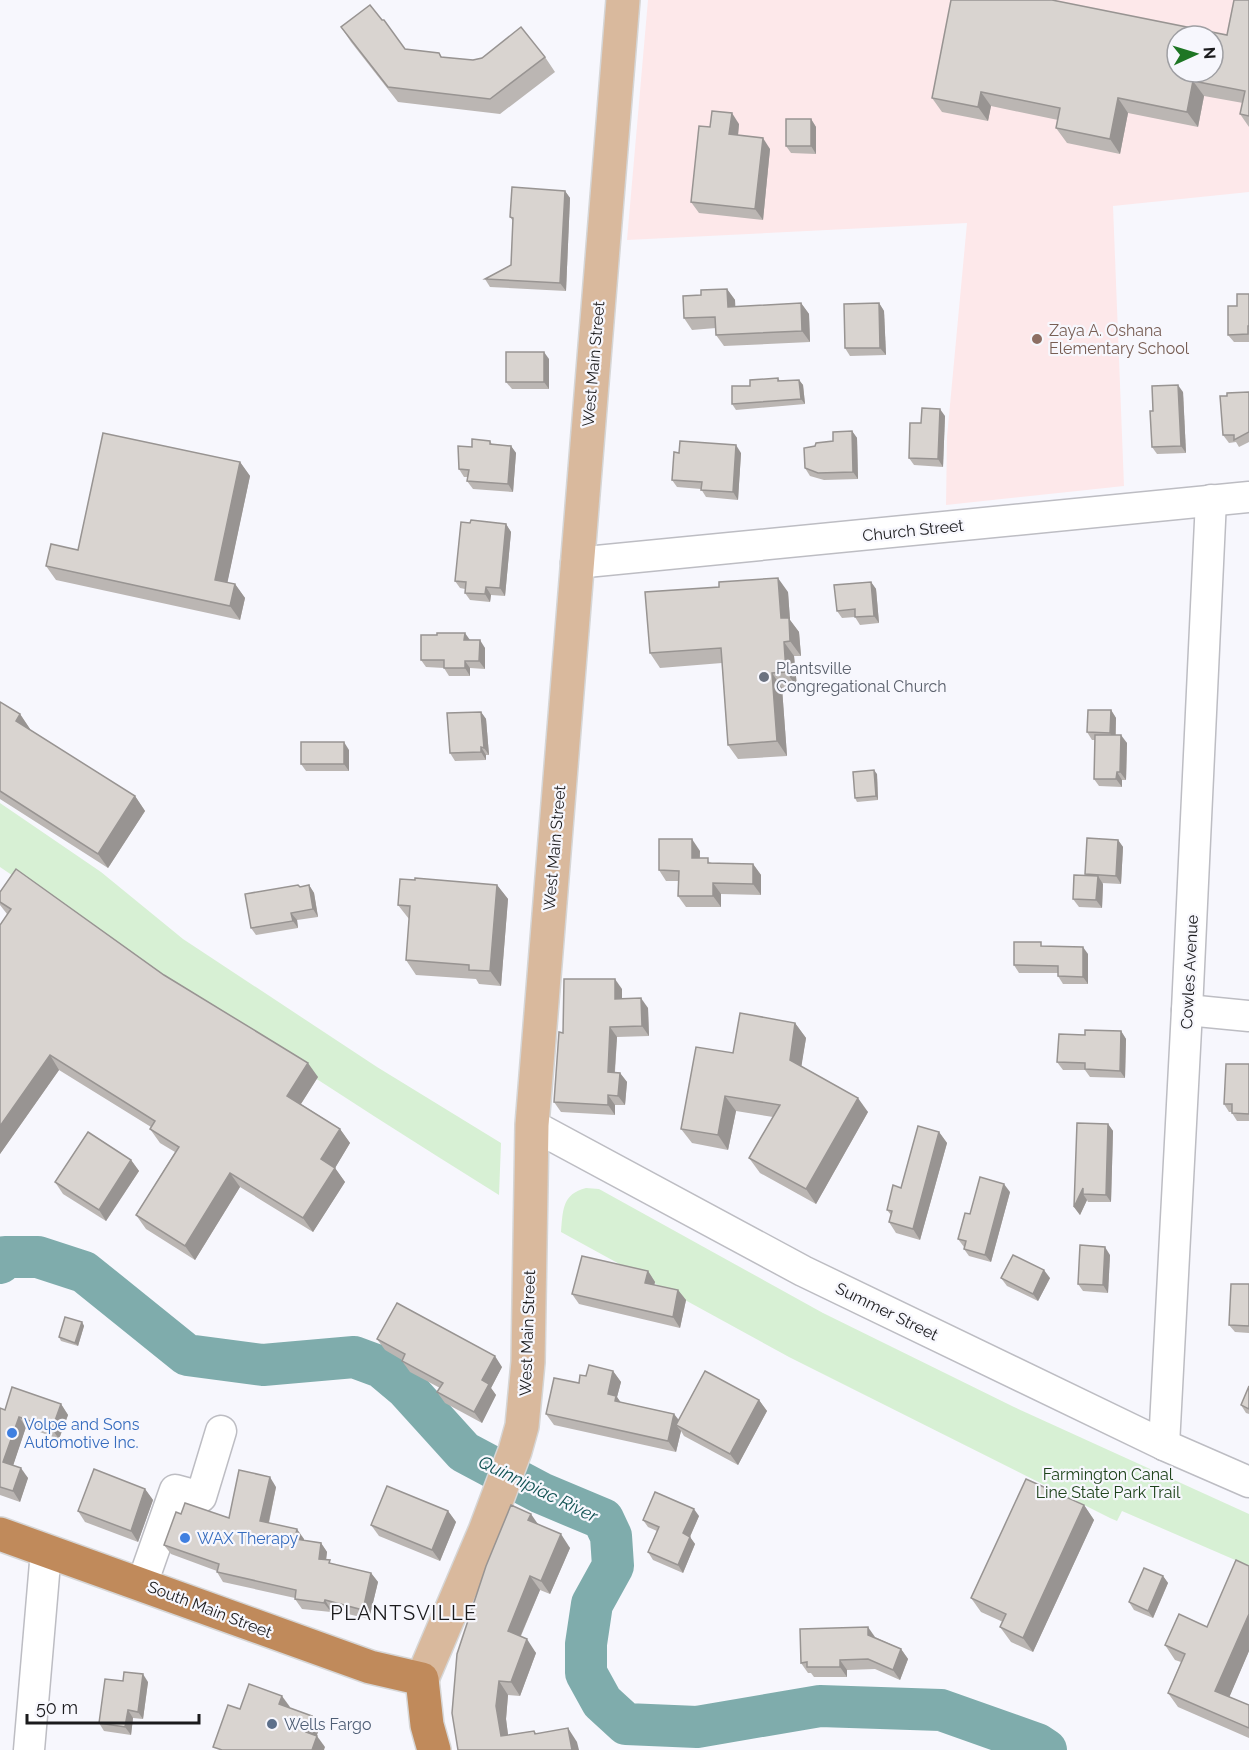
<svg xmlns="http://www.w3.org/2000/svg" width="1249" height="1750" viewBox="0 0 1249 1750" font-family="Raleway,sans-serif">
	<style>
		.education { fill: #fde8ea; fill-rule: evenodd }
		.green { fill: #d7f0d4 }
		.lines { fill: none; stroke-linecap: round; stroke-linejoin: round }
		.river { stroke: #7facac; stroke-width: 42 }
		.minor-casing { stroke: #bdbdc3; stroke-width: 33 }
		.major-casing { stroke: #d6d6d6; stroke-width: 36 }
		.highway-casing { stroke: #d6d6d6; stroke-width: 36 }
		.minor { stroke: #fff; stroke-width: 30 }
		.major { stroke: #d9b99d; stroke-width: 33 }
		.highway { stroke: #c08a5b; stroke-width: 33 }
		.wall { fill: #bbb6b3 }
		.shaded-wall { fill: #989492 }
		.building { fill: #d9d4d0; stroke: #989492; stroke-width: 1.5; fill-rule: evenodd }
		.education-dot { fill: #8d6e63; stroke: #f7f7fd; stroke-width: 2 }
		.worship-dot { fill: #6b7280; stroke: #f7f7fd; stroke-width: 2 }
		.shop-dot { fill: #3f7fe0; stroke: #f7f7fd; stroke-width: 2 }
		.service-dot { fill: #5c6f8a; stroke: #f7f7fd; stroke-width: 2 }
		.labels { text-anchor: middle; stroke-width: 4.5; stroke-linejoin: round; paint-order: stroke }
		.education-label { font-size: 16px; fill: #785e54; stroke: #f7f7fd; text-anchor: start }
		.street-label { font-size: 16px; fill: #1b1b1d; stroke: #f7f7fd }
		.worship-label { font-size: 16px; fill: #5b616d; stroke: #f7f7fd; text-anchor: start }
		.shop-label { font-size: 16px; fill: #366cbe; stroke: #f7f7fd; text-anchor: start }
		.park-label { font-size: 16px; fill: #1e431b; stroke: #f7f7fd }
		.service-label { font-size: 16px; fill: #4e5e75; stroke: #f7f7fd; text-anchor: start }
		.water-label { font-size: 18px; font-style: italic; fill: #125354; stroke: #f7f7fd }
		.quarter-label { font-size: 20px; letter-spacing: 1.5px; fill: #1b1b1d; stroke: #f7f7fd }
	</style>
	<rect width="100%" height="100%" fill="#f7f7fd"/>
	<!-- education -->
	<path class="education" d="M 648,0 L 1249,0 L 1249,192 L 1113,206 L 1124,486 L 946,505 L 947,437 L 967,223 L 627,240 ZM 1177,36 L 1213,36 L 1213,72 L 1177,72 Z"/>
	<!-- green -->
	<g class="green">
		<path d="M 0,803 L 101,872 L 183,939 L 377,1067 L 501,1143 L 499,1195 C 329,1090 164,979 0,867 Z"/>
		<path d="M 586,1188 L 599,1189 L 823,1313 L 1014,1407 L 1249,1514 L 1249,1566 L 1122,1511 L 1117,1521 L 1110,1518 L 789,1357 L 561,1232 C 563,1210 562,1194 586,1188 Z"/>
	</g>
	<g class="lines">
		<!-- river -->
		<polyline class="river" points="0,1263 5,1257 38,1257 84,1272 187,1355 263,1365 354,1357 381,1367 406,1388 464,1452 541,1493 603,1519 611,1536 613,1566 592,1604 586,1644 586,1673 602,1702 626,1724 697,1727 820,1706 941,1710 1037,1744 1046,1750"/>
		<defs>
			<g id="minor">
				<polyline points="576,563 1249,497"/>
				<polyline points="1187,1010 1249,1016"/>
				<polyline points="532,1125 803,1271 1164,1445 1249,1482"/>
				<polyline points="1164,1445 1187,1010 1211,500"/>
				<polyline points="142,1584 175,1490 201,1497 221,1431"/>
				<polyline points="29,1750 46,1551"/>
			</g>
			<polyline id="major" points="422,1679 485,1531 515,1451 522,1426 528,1362 532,1125 623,0"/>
			<polyline id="highway" points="0,1534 370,1667 422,1679 427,1725 434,1750"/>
		</defs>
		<!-- minor casing -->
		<use href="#minor" class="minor-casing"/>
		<!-- major casing -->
		<use href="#major" class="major-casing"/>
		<!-- highway casing -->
		<use href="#highway" class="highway-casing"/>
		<!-- minor -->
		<use href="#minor" class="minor"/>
		<!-- major -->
		<use href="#major" class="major"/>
		<!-- highway -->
		<use href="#highway" class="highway"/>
	</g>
	<!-- wall -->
	<g class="wall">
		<polygon points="1249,0 1249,127 1240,114 1243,103 1204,96 1198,127 1128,113 1120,154 1067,143 1056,128 1058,120 991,106 988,121 942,112 932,98 1227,35"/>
		<polygon points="341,27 405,49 439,53 442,57 473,60 545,57 555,72 500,114 398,102 351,42"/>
		<polygon points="811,119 816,127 816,154 791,153 786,146"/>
		<polygon points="739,124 738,135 770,149 763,220 699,213 691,202 710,127"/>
		<polygon points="565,191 570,198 566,291 490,287 485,279 511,265 513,221 510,217"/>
		<polygon points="727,289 735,300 735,307 801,303 809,314 810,342 724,346 716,335 716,328 692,330 684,318 701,295"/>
		<polygon points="1249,294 1249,342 1234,342 1228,335 1237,306"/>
		<polygon points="879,303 884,311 886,355 850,356 845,348"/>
		<polygon points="549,359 549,389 512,389 506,382"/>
		<polygon points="778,378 780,381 799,380 803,385 805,404 736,410 732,404 750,386"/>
		<polygon points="1183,392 1186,453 1157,454 1152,447 1153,411"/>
		<polygon points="1249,392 1249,442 1239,447 1236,442 1229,443 1223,435 1227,396"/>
		<polygon points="945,416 943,467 914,465 909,458 921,423"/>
		<polygon points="852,431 857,438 858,479 824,480 810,476 805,468 815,446 833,441"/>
		<polygon points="490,441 492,444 511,446 516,453 513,492 473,489 467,481 468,477 464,477 459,469 472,447"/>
		<polygon points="679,453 741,453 738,500 706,497 701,489 677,487 672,480"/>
		<polygon points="240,462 250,476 227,583 235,584 245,598 240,620 56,580 46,566"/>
		<polygon points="470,523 506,524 511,532 505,596 491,595 490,602 470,600 465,593 465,589 460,588 455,581"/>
		<polygon points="871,582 876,589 879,623 860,625 855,617 842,618 837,611"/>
		<polygon points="719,587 788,592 790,620 799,632 801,656 794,656 797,687 782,688 787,756 738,759 728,745 722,663 660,668 650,653"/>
		<polygon points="470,640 485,648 485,669 470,668 470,676 449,676 444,668 426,667 421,660"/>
		<polygon points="0,702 20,714 30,729 29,730 135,796 145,811 108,868 0,799"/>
		<polygon points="1111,710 1116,718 1116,735 1127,743 1126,780 1122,780 1122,787 1099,786 1094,779 1095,740 1092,740 1087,732"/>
		<polygon points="481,712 486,719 489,755 486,755 486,760 455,761 450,753"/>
		<polygon points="349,750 349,771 306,771 301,764"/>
		<polygon points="877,774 878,800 857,802 855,798"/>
		<polygon points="1118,840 1123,847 1121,884 1102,883 1103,884 1102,908 1079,907 1073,899 1086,876 1085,874"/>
		<polygon points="700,851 700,858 712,863 753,864 761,875 761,895 721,894 721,907 686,907 678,896 679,881 666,881 659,870"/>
		<polygon points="309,885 314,893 318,917 297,920 298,928 256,935 251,928 300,887"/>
		<polygon points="497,885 508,899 501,986 479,984 476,979 416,975 406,960 409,919 398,905"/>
		<polygon points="0,892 164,975 318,1077 301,1104 340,1129 350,1143 335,1168 345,1182 313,1232 240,1187 195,1260 146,1229 136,1215 175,1152 160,1143 150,1129 151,1127 59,1070 0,1154 7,914 0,905"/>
		<polygon points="1045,946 1088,954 1088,984 1063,984 1058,976 1058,973 1019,973 1014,965"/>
		<polygon points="622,989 622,998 648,1008 649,1036 617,1037 615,1072 620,1073 627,1082 625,1105 615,1105 615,1115 561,1112 554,1102 563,1033"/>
		<polygon points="795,1023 806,1038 801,1066 868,1112 816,1204 760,1173 749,1158 773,1117 736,1111 728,1150 692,1143 681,1129 733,1053"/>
		<polygon points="1121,1031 1126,1039 1125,1078 1090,1077 1085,1070 1063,1070 1057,1062 1085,1035"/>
		<polygon points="1249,1064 1249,1121 1237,1121 1232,1113 1232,1112 1229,1112 1224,1104"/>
		<polygon points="1108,1124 1113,1131 1111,1202 1088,1202 1087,1200 1080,1215 1074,1207"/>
		<polygon points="939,1132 947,1143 920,1240 896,1233 889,1222 891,1215 887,1210"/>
		<polygon points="131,1160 139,1171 106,1221 63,1194 55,1182"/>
		<polygon points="1010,1192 991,1262 969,1256 964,1249 964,1247 958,1239 970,1214"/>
		<polygon points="1110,1255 1108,1293 1083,1291 1078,1284"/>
		<polygon points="648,1271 655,1282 654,1285 678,1290 686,1300 680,1328 579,1304 572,1294"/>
		<polygon points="1001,1278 1050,1278 1038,1301 1007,1286"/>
		<polygon points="1249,1284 1249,1333 1235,1332 1229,1325"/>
		<polygon points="82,1322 84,1326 78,1346 61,1341 59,1337"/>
		<polygon points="377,1339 502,1367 491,1388 496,1395 482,1423 445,1403 437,1392 440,1388 410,1372 402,1361 402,1360 385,1350"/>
		<polygon points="613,1371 621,1382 617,1397 620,1402 674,1414 679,1420 759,1400 767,1411 738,1465 684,1436 681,1431 676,1452 554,1425 546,1414 586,1376"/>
		<polygon points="1249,1386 1249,1414 1246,1413 1241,1405"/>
		<polygon points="61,1404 68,1415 59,1439 26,1427 13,1465 28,1478 20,1502 0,1495 0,1408 5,1410"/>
		<polygon points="276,1487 269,1523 304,1539 304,1540 321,1543 327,1552 326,1560 332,1564 371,1573 378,1582 369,1619 331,1610 331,1612 302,1609 295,1599 295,1598 223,1582 217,1572 217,1571 171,1554 164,1545 181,1514 229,1518"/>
		<polygon points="145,1489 153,1500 138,1542 85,1522 78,1511"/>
		<polygon points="1084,1505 1094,1520 1033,1652 1011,1642 1000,1627 1003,1622 981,1612 971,1598"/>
		<polygon points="448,1511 456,1522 440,1561 379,1536 371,1525"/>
		<polygon points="699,1516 690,1537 695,1544 683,1573 653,1560 648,1552 657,1531 648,1527 643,1520"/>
		<polygon points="538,1525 570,1548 550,1594 540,1590 521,1636 536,1653 520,1696 508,1695 506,1719 508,1735 534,1731 537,1734 577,1742 458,1750"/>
		<polygon points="1249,1566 1249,1651 1229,1697 1249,1705 1249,1738 1178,1707 1168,1693 1181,1662 1175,1660 1165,1645 1207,1627"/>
		<polygon points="1163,1576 1168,1583 1153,1618 1134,1610 1129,1602"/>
		<polygon points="875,1637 901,1649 908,1659 900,1680 875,1669 847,1670 847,1677 814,1677 811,1673 808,1673 801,1663"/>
		<polygon points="123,1681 148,1682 143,1719 133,1718 131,1735 104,1731 99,1723"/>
	</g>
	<!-- shaded-wall -->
	<g class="shaded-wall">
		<polygon points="1193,81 1204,96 1198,127 1187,112"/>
		<polygon points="981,92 991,106 988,121 978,107"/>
		<polygon points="1118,98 1128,113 1120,154 1110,139"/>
		<polygon points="732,113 739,124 737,146 729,134"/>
		<polygon points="811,119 816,127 816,154 811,146"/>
		<polygon points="763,138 770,149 763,220 755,209"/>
		<polygon points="565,191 570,198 566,291 560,283"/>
		<polygon points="727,289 735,300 736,318 728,307"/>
		<polygon points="801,303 809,314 810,342 802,331"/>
		<polygon points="879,303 884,311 886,355 880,348"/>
		<polygon points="544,352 549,359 549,389 544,382"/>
		<polygon points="799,380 803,385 805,404 801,399"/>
		<polygon points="1178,385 1183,392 1186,453 1181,446"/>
		<polygon points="940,409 945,416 943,467 938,459"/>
		<polygon points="852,431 857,438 858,479 853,472"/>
		<polygon points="736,445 741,453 738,500 733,492"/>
		<polygon points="511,446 516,453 513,492 508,484"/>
		<polygon points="240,462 250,476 225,594 215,580"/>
		<polygon points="506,524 511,532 505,596 500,588"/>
		<polygon points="778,578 788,592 790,620 799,632 801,656 790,641 781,618"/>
		<polygon points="871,582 876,589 879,623 874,616"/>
		<polygon points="235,584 245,598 240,620 230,606"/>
		<polygon points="486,587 491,595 490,602 485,594"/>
		<polygon points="465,633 470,640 464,640"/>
		<polygon points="480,640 485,648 485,669 479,661"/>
		<polygon points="784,642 794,656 797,687 786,672"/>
		<polygon points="465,661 470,668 470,676 465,668"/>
		<polygon points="772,673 782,688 787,756 777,741"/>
		<polygon points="1111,710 1116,718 1115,741 1110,733"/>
		<polygon points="481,712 486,719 489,755 484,748"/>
		<polygon points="20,714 30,729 26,735 16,721"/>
		<polygon points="1121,735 1127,743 1126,780 1120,772"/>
		<polygon points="344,742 349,750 349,771 344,764"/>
		<polygon points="481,747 486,755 486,760 481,752"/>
		<polygon points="874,770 877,774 878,800 876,796"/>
		<polygon points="1117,772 1122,780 1122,787 1116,779"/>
		<polygon points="135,796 145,811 108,868 98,854"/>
		<polygon points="692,839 700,851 699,869 692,858"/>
		<polygon points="1118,840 1123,847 1121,884 1116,876"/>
		<polygon points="753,864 761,875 761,895 753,884"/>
		<polygon points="1098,876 1103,884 1102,908 1096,900"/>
		<polygon points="713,883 721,894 721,907 713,896"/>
		<polygon points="309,885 314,893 318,917 313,909"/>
		<polygon points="497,885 508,899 501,986 490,971"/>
		<polygon points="291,913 297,920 298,928 293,921"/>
		<polygon points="1083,947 1088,954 1088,984 1083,977"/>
		<polygon points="615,979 622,989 622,1008 615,999"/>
		<polygon points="641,998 648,1008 649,1036 642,1026"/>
		<polygon points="795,1023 806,1038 800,1075 790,1060"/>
		<polygon points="610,1027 617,1037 614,1081 608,1072"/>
		<polygon points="1121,1031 1126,1039 1125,1078 1120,1071"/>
		<polygon points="50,1055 59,1070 0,1154 0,1126"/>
		<polygon points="308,1063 318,1077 297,1110 287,1096"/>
		<polygon points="620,1073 627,1082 625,1105 618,1096"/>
		<polygon points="608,1095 615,1105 615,1115 608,1105"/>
		<polygon points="725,1096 736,1111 728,1150 718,1135"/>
		<polygon points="858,1098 868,1112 816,1204 806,1189"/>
		<polygon points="1108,1124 1113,1131 1111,1202 1106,1195"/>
		<polygon points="340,1129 350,1143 335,1168 345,1182 313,1232 303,1218 321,1159"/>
		<polygon points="939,1132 947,1143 920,1240 913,1229"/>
		<polygon points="131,1160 139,1171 106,1221 99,1210"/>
		<polygon points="230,1173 240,1187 195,1260 185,1246"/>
		<polygon points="1004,1184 1010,1192 991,1262 985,1255"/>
		<polygon points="1083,1188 1083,1194 1087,1200 1080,1215 1074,1207"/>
		<polygon points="1105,1247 1110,1255 1108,1293 1103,1285"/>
		<polygon points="1044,1270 1050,1278 1038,1301 1033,1294"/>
		<polygon points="648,1271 655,1282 652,1293 645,1283"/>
		<polygon points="678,1290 686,1300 680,1328 673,1317"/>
		<polygon points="82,1322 84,1326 78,1346 75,1343"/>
		<polygon points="495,1356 502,1367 491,1388 496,1395 482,1423 474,1412 482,1380"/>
		<polygon points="613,1371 621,1382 617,1397 624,1407 608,1394"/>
		<polygon points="759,1400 767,1411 738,1465 730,1454"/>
		<polygon points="61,1404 68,1415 59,1439 52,1429"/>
		<polygon points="674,1414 682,1425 676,1425 681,1431 676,1452 668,1441"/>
		<polygon points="19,1417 26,1427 11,1472 3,1462"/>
		<polygon points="21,1468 28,1478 20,1502 13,1491"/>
		<polygon points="270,1477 276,1487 267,1530 260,1521"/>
		<polygon points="145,1489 153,1500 138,1542 131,1531"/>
		<polygon points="1084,1505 1094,1520 1033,1652 1023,1638"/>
		<polygon points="694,1509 699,1516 688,1541 683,1533"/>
		<polygon points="448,1511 456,1522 440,1561 432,1550"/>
		<polygon points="531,1514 540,1527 528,1520"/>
		<polygon points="297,1529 304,1539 302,1549 295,1539"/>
		<polygon points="561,1534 570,1548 550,1594 541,1581"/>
		<polygon points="690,1537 695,1544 683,1573 678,1565"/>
		<polygon points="321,1543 327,1552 325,1568 319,1559"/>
		<polygon points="371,1573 378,1582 369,1619 363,1610"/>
		<polygon points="530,1576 540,1590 517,1644 508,1631"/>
		<polygon points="1163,1576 1168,1583 1153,1618 1148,1611"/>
		<polygon points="325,1600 331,1610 331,1612 324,1603"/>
		<polygon points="1249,1614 1249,1651 1226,1705 1215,1691"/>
		<polygon points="868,1627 875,1637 875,1645 868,1635"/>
		<polygon points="527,1639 536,1653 520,1696 511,1682"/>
		<polygon points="901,1649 908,1659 900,1680 893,1670"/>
		<polygon points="840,1660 847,1670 847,1677 840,1667"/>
		<polygon points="143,1674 148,1682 143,1719 138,1712"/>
		<polygon points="499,1681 508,1695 506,1719 510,1750 501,1736 496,1706"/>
		<polygon points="282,1696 290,1707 287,1715 279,1704"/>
		<polygon points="128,1710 133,1718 131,1735 125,1727"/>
		<polygon points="312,1716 320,1727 314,1743 306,1732"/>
		<polygon points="568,1728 577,1742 579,1750 572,1750"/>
		<polygon points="317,1736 325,1747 324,1750 312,1750"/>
	</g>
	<!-- building -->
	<g class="building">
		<path d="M 951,0 L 1052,0 L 1227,35 L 1234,0 L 1249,0 L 1249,116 L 1240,114 L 1245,91 L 1193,81 L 1187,112 L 1118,98 L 1110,139 L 1056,128 L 1060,108 L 981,92 L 978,107 L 932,98 ZM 1177,36 L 1213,36 L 1213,72 L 1177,72 Z"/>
		<polygon points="370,5 382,20 384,20 405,49 439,53 441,57 473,60 482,58 521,27 545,57 490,99 388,87 341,27"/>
		<polygon points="712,111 732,113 729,134 763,138 755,209 691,202 699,126 710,127"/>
		<rect x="786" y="119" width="25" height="27"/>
		<polygon points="512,187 565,191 560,283 485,279 511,265 513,218 510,217"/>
		<polygon points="727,289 728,307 801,303 802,331 716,335 715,317 684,318 683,296 701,295 701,290"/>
		<polygon points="1237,294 1249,294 1249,326 1248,326 1248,334 1228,335 1228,306 1237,306"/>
		<polygon points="879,303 880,348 845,348 844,304"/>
		<rect x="506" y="352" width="38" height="30"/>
		<polygon points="778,378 778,381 799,380 801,399 732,404 732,386 750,386 750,380"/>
		<polygon points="1178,385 1181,446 1152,447 1150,411 1153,411 1152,386"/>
		<polygon points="1249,392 1249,432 1234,440 1234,435 1223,435 1220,396 1227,396 1227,393"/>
		<polygon points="922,408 940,409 938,459 909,458 910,423 921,423"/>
		<polygon points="852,431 853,472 818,473 805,468 804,448 815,446 816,443 833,441 833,432"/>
		<polygon points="103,433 240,462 215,580 235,584 230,606 46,566 51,544 78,550"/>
		<polygon points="472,439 490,441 490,444 511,446 508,484 467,481 469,470 459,469 458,446 472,447"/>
		<polygon points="680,441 736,445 733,492 701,490 702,482 672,480 674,452 679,453"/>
		<polygon points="471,520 506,524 500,588 486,587 485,594 465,593 466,582 455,581 461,522 470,523"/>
		<polygon points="778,578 781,618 789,618 790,641 784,642 786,672 772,673 777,741 728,745 721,648 650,653 645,592 719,587 719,582"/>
		<polygon points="871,582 874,616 855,617 855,609 837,611 834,585"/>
		<polygon points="437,633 465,633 464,640 480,640 479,661 465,661 465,668 444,668 444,660 421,660 421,635 437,635"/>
		<polygon points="0,702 20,714 16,721 135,796 98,854 0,791"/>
		<polygon points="1088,710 1111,710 1110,733 1087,732"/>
		<polygon points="481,712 484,748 481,747 481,752 450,753 447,713"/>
		<polygon points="1095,735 1121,735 1120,772 1117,772 1116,779 1094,779"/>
		<rect x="301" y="742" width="43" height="22"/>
		<polygon points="874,770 876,796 855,798 853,772"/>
		<polygon points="1087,838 1118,840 1116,876 1085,874"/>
		<polygon points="659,839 692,839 692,858 708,858 708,863 753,864 753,884 713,883 713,896 678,896 679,871 659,870"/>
		<polygon points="16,869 164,975 308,1063 287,1096 340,1129 321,1159 335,1168 303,1218 230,1173 185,1246 136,1215 179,1147 150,1129 155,1121 50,1055 0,1126 0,925 11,909 0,902 0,892"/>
		<polygon points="1074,875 1098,876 1096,900 1073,899"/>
		<polygon points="415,878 497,885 490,971 469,970 469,965 406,960 410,906 398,905 400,879 415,880"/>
		<polygon points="298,885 300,887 309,885 313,909 291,913 293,921 251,928 245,894"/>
		<polygon points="1014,942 1041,942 1041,946 1083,947 1083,977 1058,976 1058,966 1014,965"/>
		<polygon points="564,979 615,979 615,999 641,998 642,1026 610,1027 608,1072 620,1073 618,1096 608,1095 608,1105 554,1102 559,1032 563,1033"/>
		<polygon points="740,1013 795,1023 790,1060 858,1098 806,1189 749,1158 780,1105 725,1096 718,1135 681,1129 696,1047 733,1053"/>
		<polygon points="1085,1030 1121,1031 1120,1071 1085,1069 1085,1063 1057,1062 1059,1034 1085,1035"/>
		<polygon points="1226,1064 1249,1064 1249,1114 1232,1113 1232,1104 1224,1104"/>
		<polygon points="1077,1123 1108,1124 1106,1195 1083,1194 1083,1188 1074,1207"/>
		<polygon points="918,1126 939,1132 913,1229 889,1222 892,1211 887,1210 893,1185 901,1188"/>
		<polygon points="88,1132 131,1160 99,1210 55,1182"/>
		<polygon points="980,1177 1004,1184 985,1255 964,1249 966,1241 958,1239 965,1213 970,1214"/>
		<polygon points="1080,1245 1105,1247 1103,1285 1078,1284"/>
		<polygon points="1013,1255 1044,1270 1033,1294 1001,1278"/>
		<polygon points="582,1256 648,1271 645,1283 678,1290 673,1317 572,1294"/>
		<polygon points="1231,1284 1249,1284 1249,1326 1229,1325"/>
		<polygon points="397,1303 495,1356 482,1380 489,1384 474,1412 437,1392 443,1383 402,1361 405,1354 377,1339"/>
		<polygon points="65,1317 82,1322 75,1343 59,1337"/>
		<polygon points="589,1365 613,1371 608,1394 616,1396 615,1401 674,1414 668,1441 546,1414 554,1378 579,1383 580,1375 586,1376"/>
		<polygon points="705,1371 759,1400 730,1454 676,1425"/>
		<polygon points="1249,1386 1249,1409 1241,1405"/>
		<polygon points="12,1387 61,1404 52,1429 19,1417 3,1462 21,1468 13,1491 0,1487 0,1408 5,1410"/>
		<polygon points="94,1469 145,1489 131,1531 78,1511"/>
		<polygon points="239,1470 270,1477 260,1521 297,1529 295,1539 321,1543 319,1559 330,1560 329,1563 371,1573 363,1610 325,1600 324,1603 295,1599 296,1590 217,1572 219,1564 164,1545 176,1512 181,1514 185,1503 229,1518"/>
		<polygon points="1026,1479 1084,1505 1023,1638 1000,1627 1006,1614 971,1598"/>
		<polygon points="387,1486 448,1511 432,1550 371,1525"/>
		<polygon points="655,1492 694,1509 683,1533 690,1537 678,1565 648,1552 659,1527 643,1520"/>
		<polygon points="511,1505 531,1514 528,1520 561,1534 541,1581 530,1576 508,1631 527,1639 511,1682 499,1681 496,1706 501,1736 534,1731 535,1734 568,1728 572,1750 458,1750 452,1713 457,1654 486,1566"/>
		<polygon points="1236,1560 1249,1566 1249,1614 1215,1691 1249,1705 1249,1728 1168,1693 1185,1654 1165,1645 1179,1614 1207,1627"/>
		<polygon points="1144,1568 1163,1576 1148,1611 1129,1602"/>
		<polygon points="868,1627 868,1635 901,1649 893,1670 868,1659 840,1660 840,1667 807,1667 807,1662 801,1663 800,1629"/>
		<polygon points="124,1672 143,1674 138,1712 128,1710 125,1727 99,1723 105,1679 123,1681"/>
		<polygon points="249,1684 282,1696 279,1704 312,1716 306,1732 317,1736 312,1750 222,1750 213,1747 228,1705 240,1709"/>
	</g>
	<!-- markers -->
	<circle class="education-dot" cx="1037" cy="339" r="6"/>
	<circle class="worship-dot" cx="764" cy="677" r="6"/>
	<g class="shop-dot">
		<circle cx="12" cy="1433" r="6"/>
		<circle cx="185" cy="1538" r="6"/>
	</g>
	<circle class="service-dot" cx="272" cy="1724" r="6"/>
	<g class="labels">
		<!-- education labels -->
		<g class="education-label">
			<text x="1049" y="336">Zaya A. Oshana<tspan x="1049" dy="18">Elementary School</tspan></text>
		</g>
		<!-- street labels -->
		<g class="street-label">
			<text transform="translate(593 364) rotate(-85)" y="6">West Main Street</text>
			<text transform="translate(913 530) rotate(-6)" y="6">Church Street</text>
			<text transform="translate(554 848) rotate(-85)" y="6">West Main Street</text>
			<text transform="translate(1189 972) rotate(-87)" y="6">Cowles Avenue</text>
			<text transform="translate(887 1311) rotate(26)" y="6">Summer Street</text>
			<text transform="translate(527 1333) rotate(-88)" y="6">West Main Street</text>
			<text transform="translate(210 1609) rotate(21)" y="6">South Main Street</text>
		</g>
		<!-- worship labels -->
		<g class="worship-label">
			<text x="776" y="674">Plantsville<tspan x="776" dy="18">Congregational Church</tspan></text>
		</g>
		<!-- shop labels -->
		<g class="shop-label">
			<text x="24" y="1430">Volpe and Sons<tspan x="24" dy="18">Automotive Inc.</tspan></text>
			<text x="197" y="1544">WAX Therapy</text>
		</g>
		<!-- park labels -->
		<g class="park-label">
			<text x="1108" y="1480">Farmington Canal<tspan x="1108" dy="18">Line State Park Trail</tspan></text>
		</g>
		<!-- service labels -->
		<g class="service-label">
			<text x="284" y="1730">Wells Fargo</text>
		</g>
		<!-- water labels -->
		<g class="water-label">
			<text transform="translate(538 1489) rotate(26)" y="6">Quinnipiac River</text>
		</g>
		<!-- quarter labels -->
		<g class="quarter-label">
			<text x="404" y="1620">PLANTSVILLE</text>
		</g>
	</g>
	<!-- north arrow -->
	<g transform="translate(1195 54) rotate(86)"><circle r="28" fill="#f7f7fd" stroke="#9f9fa3" stroke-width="1.5"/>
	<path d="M0-4.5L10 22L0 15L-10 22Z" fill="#1e7624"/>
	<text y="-9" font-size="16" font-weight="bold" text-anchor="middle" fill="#1b1b1d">N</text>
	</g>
	<!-- scale -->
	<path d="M27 1714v9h172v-9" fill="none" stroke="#1b1b1d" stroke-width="3"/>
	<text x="36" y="1714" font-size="18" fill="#1b1b1d" stroke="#f7f7fd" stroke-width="4.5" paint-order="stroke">50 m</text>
</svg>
